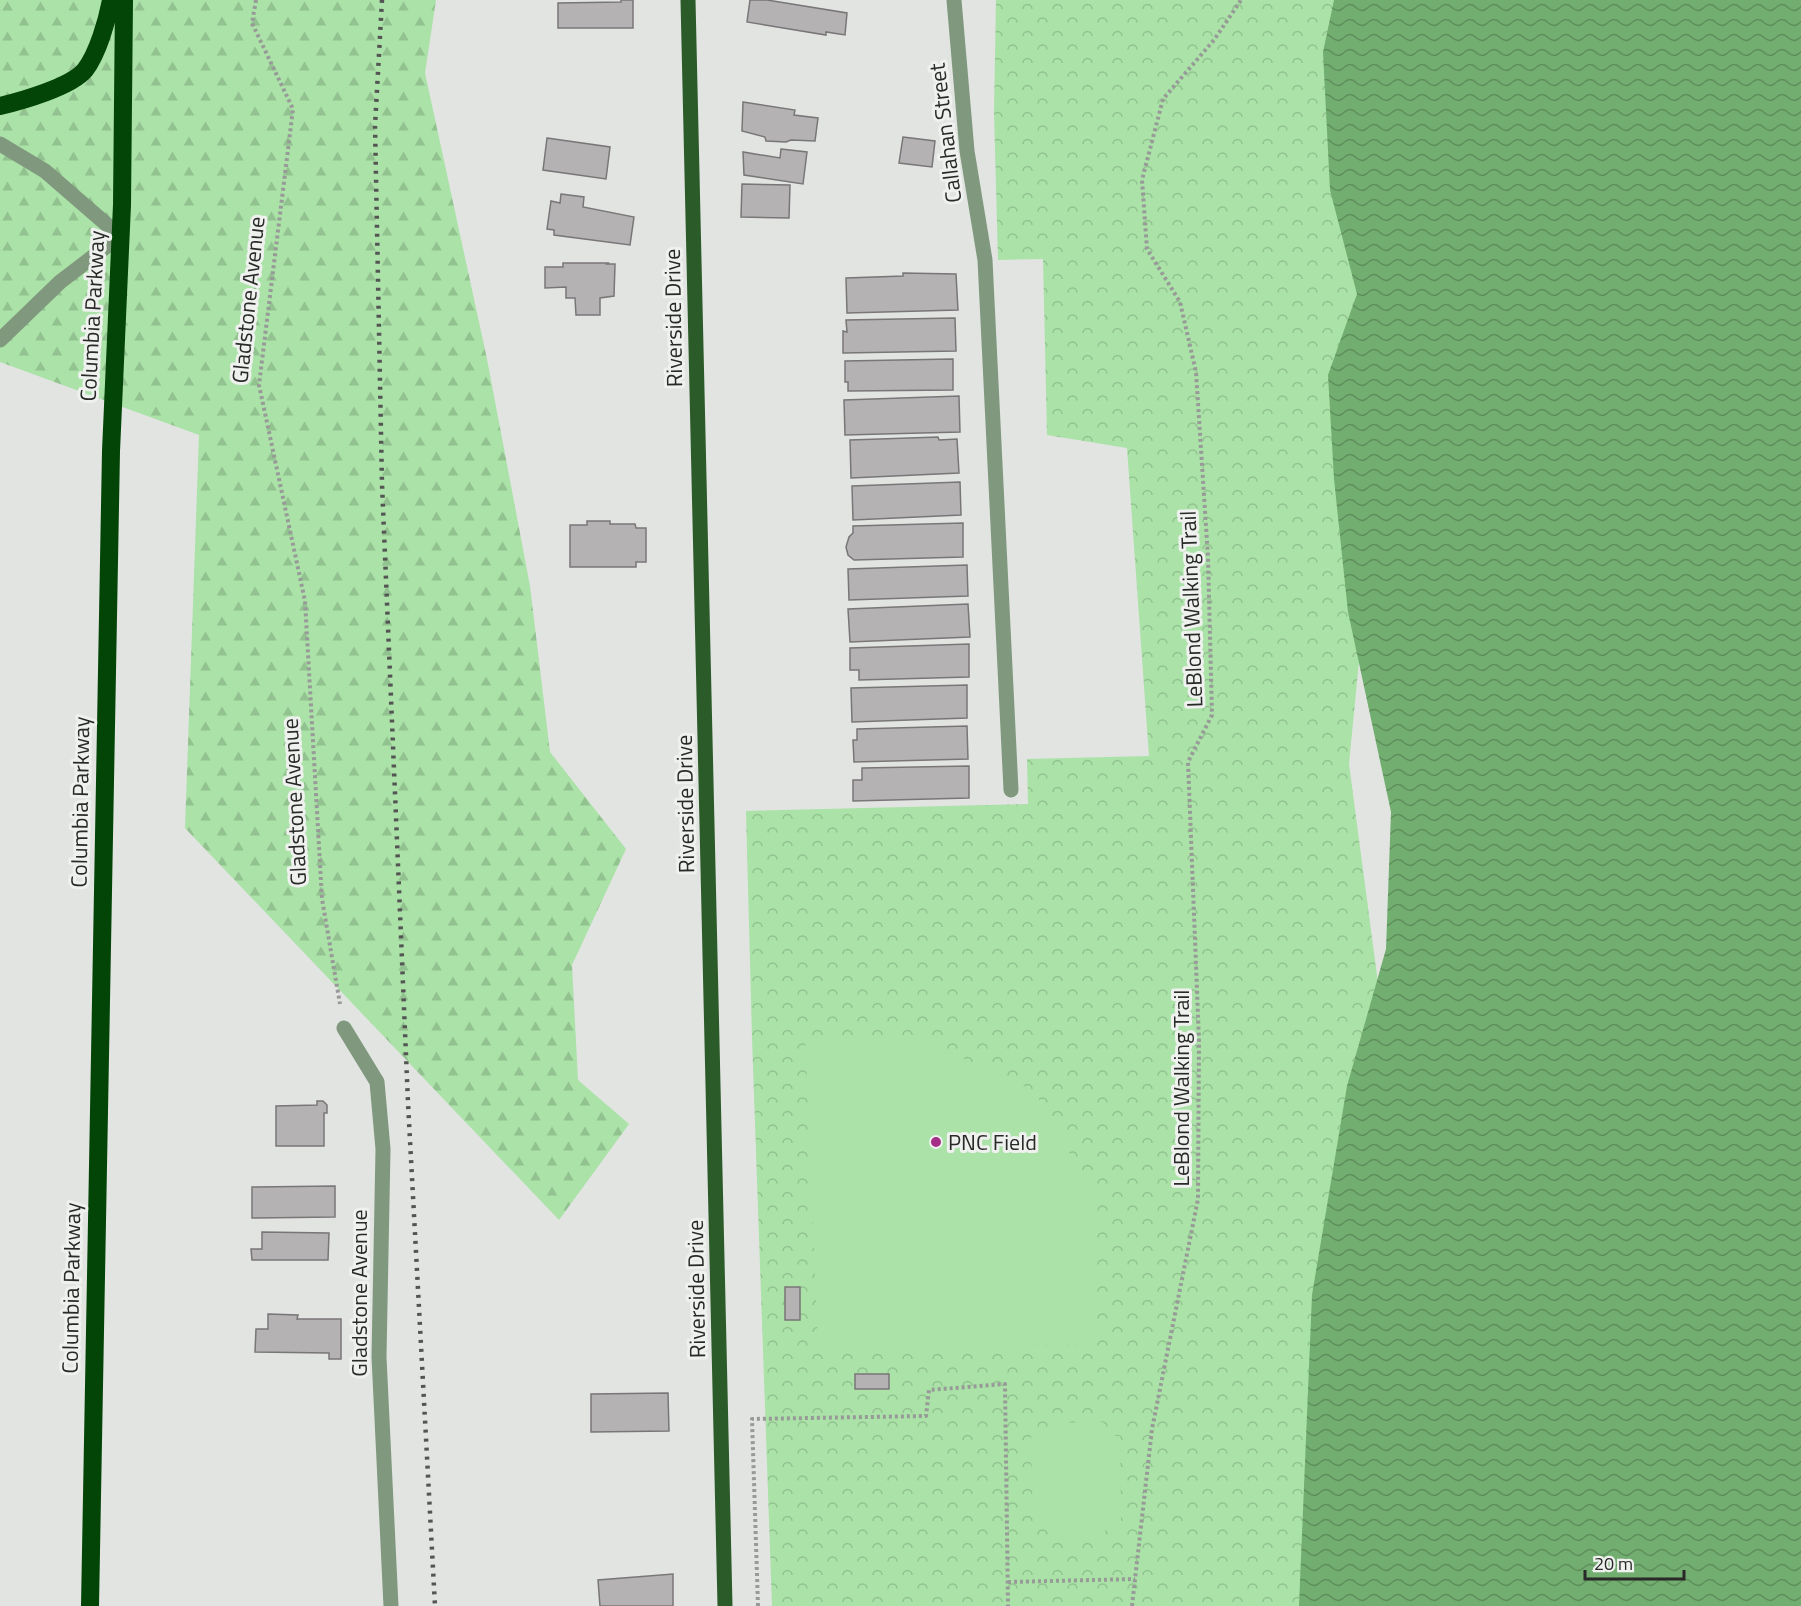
<svg xmlns="http://www.w3.org/2000/svg" width="1801" height="1606" viewBox="0 0 1801 1606" font-family="'Titillium Web',sans-serif">
	<style>
		.forest { fill: url(#forest-firs) }
		.park { fill: url(#park-crowns) }
		.pitch { fill: #aae2a7 }
		.water { fill: url(#water-waves) }
		.building { fill: #b5b2b4; stroke: #797678; stroke-width: 1.5 }
		.lines { fill: none; stroke-linecap: round; stroke-linejoin: round }
		.path { stroke: #989a98; stroke-width: 4; stroke-dasharray: 3 3; stroke-linecap: butt }
		.minor { stroke: #80997e; stroke-width: 15 }
		.major { stroke: #2c5b2a; stroke-width: 15 }
		.highway { stroke: #034506; stroke-width: 18 }
		.rail { stroke: #535453; stroke-width: 4.5; stroke-dasharray: 3 6; stroke-linecap: butt }
		.poi-dot { fill: #a52e87; stroke: #eef1ee; stroke-width: 2 }
		.labels { text-anchor: middle; stroke-width: 6; stroke-linejoin: round; paint-order: stroke }
		.street-label { font-size: 22px; fill: #282928; stroke: #eef1ee }
		.poi-label { font-size: 22px; fill: #282928; stroke: #eef1ee; text-anchor: start }
	</style>
	<defs>
		<pattern id="forest-firs" width="22" height="20" patternUnits="userSpaceOnUse" patternTransform="scale(1.5)"><rect width="22" height="20" fill="#aae2a7"/><path d="M5 1l3.5 6h-7zM16 11l3.5 6h-7z" fill="#92c290"/></pattern>
		<pattern id="park-crowns" width="20" height="18" patternUnits="userSpaceOnUse" patternTransform="scale(1.5)"><rect width="20" height="18" fill="#aae2a7"/><path d="M2 6a3 3 0 1 1 6 0M12 15a3 3 0 1 1 6 0" fill="none" stroke="#92c290"/></pattern>
		<pattern id="water-waves" width="16" height="10" patternUnits="userSpaceOnUse" patternTransform="scale(1.5)"><rect width="16" height="10" fill="#72ae6f"/><path d="M0 5q4-4 8 0t8 0" fill="none" stroke="#5e8e5b"/></pattern>
	</defs>
	<rect width="100%" height="100%" fill="#e1e4e1"/>
	<!-- forest -->
	<polygon class="forest" points="0,0 436,0 425,73 487,359 530,586 550,752 626,849 572,965 578,1080 629,1124 559,1220 185,828 199,435 0,362"/>
	<!-- park -->
	<polygon class="park" points="996,0 1437,0 1375,497 1349,764 1387,1051 1361,1606 772,1606 752,1038 746,811 1028,804 1027,759 1149,756 1127,448 1047,435 1043,259 998,260 994,112"/>
	<!-- pitch -->
	<g class="pitch">
		<polygon points="805,1036 930,1043 1034,1091 1093,1194 1094,1345 818,1347"/>
		<polygon points="1103,1422 1103,1436 1120,1436 1121,1526 1105,1527 1105,1539 1050,1540 1050,1527 1033,1527 1031,1437 1049,1436 1049,1423"/>
	</g>
	<!-- water -->
	<polygon class="water" points="1334,0 1801,0 1801,1606 1299,1606 1312,1295 1347,1086 1386,949 1391,812 1348,612 1334,479 1328,375 1357,294 1330,190 1323,52"/>
	<!-- building -->
	<g class="building">
		<polygon points="621,0 633,0 633,28 558,28 558,3 621,2"/>
		<polygon points="750,0 767,0 847,13 845,35 826,32 826,35 747,22"/>
		<polygon points="743,102 795,110 794,115 818,118 815,141 791,140 786,142 766,141 765,137 742,131"/>
		<polygon points="903,137 935,141 932,167 899,163"/>
		<polygon points="547,138 610,147 606,179 543,170"/>
		<polygon points="781,149 807,152 803,184 744,175 743,152 780,158"/>
		<polygon points="742,184 790,185 789,218 741,217"/>
		<polygon points="561,194 584,197 583,207 634,217 630,245 554,235 554,230 547,229 551,201 560,203"/>
		<polygon points="563,263 608,263 607,264 615,264 614,296 600,298 600,315 576,315 575,298 566,298 566,287 545,288 545,267 563,267"/>
		<polygon points="903,273 956,274 958,310 847,313 846,278 903,276"/>
		<polygon points="955,318 956,351 843,353 843,331 847,332 846,320"/>
		<polygon points="953,359 953,390 848,391 848,382 845,382 845,361"/>
		<polygon points="959,396 960,432 845,435 844,400"/>
		<polygon points="938,437 939,440 957,439 959,473 851,478 850,440"/>
		<polygon points="960,482 961,515 853,520 852,486"/>
		<polygon points="587,521 610,521 610,524 635,524 636,528 646,528 646,562 636,562 636,567 570,567 570,525 587,525"/>
		<polygon points="963,523 963,557 854,560 848,555 846,547 849,537 853,533 853,526"/>
		<polygon points="967,565 968,596 849,600 848,569"/>
		<polygon points="968,604 970,637 850,642 848,609"/>
		<polygon points="969,644 969,677 859,680 859,670 850,670 850,648"/>
		<polygon points="967,685 967,718 852,722 851,688"/>
		<polygon points="967,726 968,759 854,762 853,740 857,740 857,729"/>
		<polygon points="969,766 969,798 853,801 853,780 862,780 862,768"/>
		<polygon points="317,1101 323,1101 327,1105 327,1113 324,1113 324,1146 276,1146 276,1106 317,1105"/>
		<polygon points="335,1186 335,1217 252,1218 252,1187"/>
		<polygon points="262,1232 329,1233 328,1260 252,1260 251,1249 262,1249"/>
		<rect x="785" y="1287" width="15" height="33"/>
		<polygon points="268,1314 298,1315 297,1319 341,1319 341,1359 329,1359 329,1353 255,1352 256,1329 268,1329"/>
		<rect x="855" y="1374" width="34" height="15"/>
		<polygon points="668,1393 669,1431 591,1432 591,1394"/>
		<polygon points="673,1574 673,1606 600,1606 598,1580"/>
	</g>
	<g class="lines">
		<!-- path -->
		<g class="path">
			<polyline points="256,0 252,23 293,109 259,385 305,601 322,899 340,1004"/>
			<polyline points="1008,1582 1135,1579"/>
			<polyline points="758,1606 752,1419 926,1416 929,1390 1005,1384 1008,1606"/>
			<polyline points="1132,1606 1152,1429 1198,1199 1199,1041 1188,762 1212,715 1208,557 1196,372 1180,302 1147,249 1142,180 1163,99 1214,40 1241,0"/>
		</g>
		<!-- minor -->
		<g class="minor">
			<polyline points="954,0 967,151 985,260 1011,790"/>
			<polyline points="0,144 45,171 120,236 60,282 0,340"/>
			<polyline points="344,1028 377,1082 383,1149 379,1357 391,1606"/>
		</g>
		<!-- major -->
		<polyline class="major" points="688,0 725,1606"/>
		<!-- highway -->
		<g class="highway">
			<path d="M 0,106 C 21,101 71,87 85,70 C 98,53 107,21 111,0"/>
			<polyline points="90,1606 111,451 122,205 124,0"/>
		</g>
		<!-- rail -->
		<polyline class="rail" points="382,0 375,126 382,484 408,1103 435,1606"/>
	</g>
	<!-- markers -->
	<circle class="poi-dot" cx="936" cy="1142" r="6"/>
	<g class="labels">
		<!-- street labels -->
		<g class="street-label">
			<text transform="translate(945 133) rotate(-97)" y="8">Callahan Street</text>
			<text transform="translate(248 300) rotate(-84)" y="8">Gladstone Avenue</text>
			<text transform="translate(92 316) rotate(-87)" y="8">Columbia Parkway</text>
			<text transform="translate(673 318) rotate(-91)" y="8">Riverside Drive</text>
			<text transform="translate(1191 609) rotate(-92)" y="8">LeBlond Walking Trail</text>
			<text transform="translate(80 802) rotate(-89)" y="8">Columbia Parkway</text>
			<text transform="translate(294 802) rotate(-93)" y="8">Gladstone Avenue</text>
			<text transform="translate(685 804) rotate(-91)" y="8">Riverside Drive</text>
			<text transform="translate(1181 1088) rotate(-90)" y="8">LeBlond Walking Trail</text>
			<text transform="translate(71 1288) rotate(-89)" y="8">Columbia Parkway</text>
			<text transform="translate(696 1289) rotate(-91)" y="8">Riverside Drive</text>
			<text transform="translate(359 1293) rotate(-90)" y="8">Gladstone Avenue</text>
		</g>
		<!-- poi labels -->
		<g class="poi-label">
			<text x="948" y="1150">PNC Field</text>
		</g>
	</g>
	<!-- scale -->
	<path d="M1585 1570v9h99v-9" fill="none" stroke="#282928" stroke-width="3"/>
	<text x="1594" y="1570" font-size="18" fill="#282928" stroke="#eef1ee" stroke-width="4.5" paint-order="stroke">20 m</text>
</svg>
